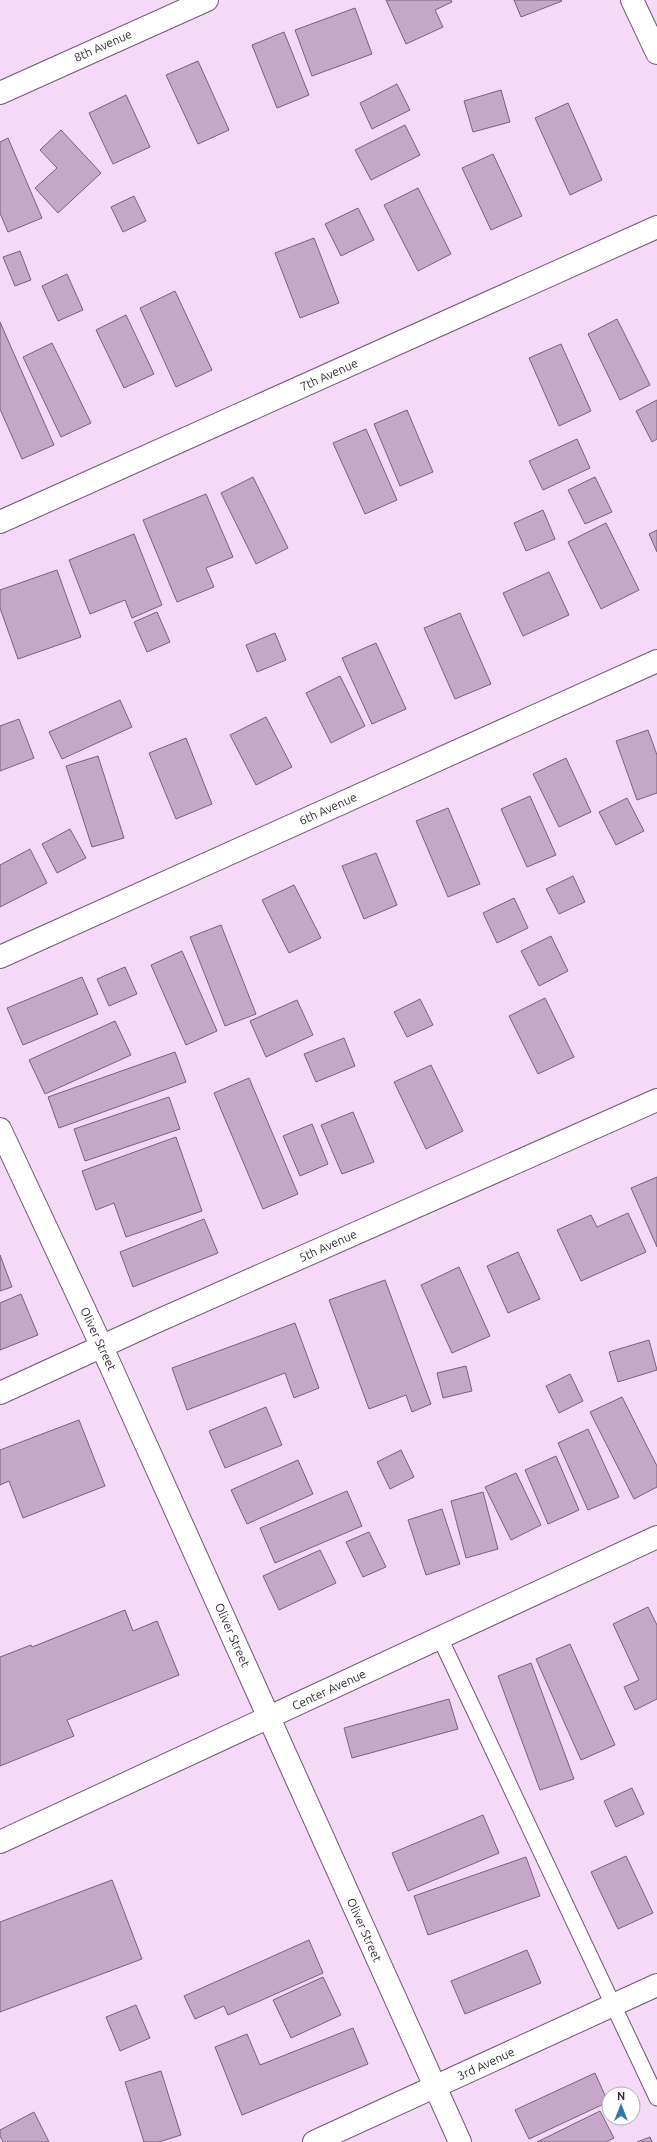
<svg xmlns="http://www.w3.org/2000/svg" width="657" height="2142" viewBox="0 0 657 2142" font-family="Ubuntu,sans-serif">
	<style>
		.building { fill: #c6a7ca; stroke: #79617c }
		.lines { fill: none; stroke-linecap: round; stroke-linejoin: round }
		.service-casing { stroke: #6f5872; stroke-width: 17 }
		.minor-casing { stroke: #6f5872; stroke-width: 24 }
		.secondary-casing { stroke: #6f5872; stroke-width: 24 }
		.service { stroke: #fff; stroke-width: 15 }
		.minor { stroke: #fff; stroke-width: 22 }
		.secondary { stroke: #fff; stroke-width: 22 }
		.labels { text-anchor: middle; stroke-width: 3; stroke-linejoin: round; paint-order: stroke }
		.street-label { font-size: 12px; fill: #352b37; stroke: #fff }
	</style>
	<rect width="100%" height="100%" fill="#f5daf8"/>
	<!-- building -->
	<g class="building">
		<polygon points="386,0 451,0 452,2 435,10 443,27 406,44"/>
		<polygon points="514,0 561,0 562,1 521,17"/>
		<polygon points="355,8 372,54 312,76 295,30"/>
		<polygon points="284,32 309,95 277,108 252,45"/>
		<polygon points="198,61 229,130 198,144 166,75"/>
		<polygon points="397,84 410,110 372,129 360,103"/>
		<polygon points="501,90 510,122 473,132 464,101"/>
		<polygon points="126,95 150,147 113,164 89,113"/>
		<polygon points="568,103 602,180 570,195 535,118"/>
		<polygon points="405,125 420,155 371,180 355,150"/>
		<polygon points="61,130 101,173 58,213 35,188 57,168 40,150"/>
		<polygon points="8,138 42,218 8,232 0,213 0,142"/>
		<polygon points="493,154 522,216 491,230 462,168"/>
		<polygon points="418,188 451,254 418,271 384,205"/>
		<polygon points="134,196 146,221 123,232 111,207"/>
		<polygon points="358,208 374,240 341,256 325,224"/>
		<polygon points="314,238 339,303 300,318 275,253"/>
		<polygon points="20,251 31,280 15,286 3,257"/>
		<polygon points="67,274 83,310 58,321 42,286"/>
		<polygon points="175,291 212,370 176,387 140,308"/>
		<polygon points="126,315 154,374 124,388 96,330"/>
		<polygon points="617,319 650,385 620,400 588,334"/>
		<polygon points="0,322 54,445 22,459 0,409"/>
		<polygon points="52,343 91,423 61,437 23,357"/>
		<polygon points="561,344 591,411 559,426 529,358"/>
		<polygon points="657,400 657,439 652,442 636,411"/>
		<polygon points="407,410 433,472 400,486 374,424"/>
		<polygon points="366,429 397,500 365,514 333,443"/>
		<polygon points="577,439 590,468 543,490 529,461"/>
		<polygon points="253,477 288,548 256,564 221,493"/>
		<polygon points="595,477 612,512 585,524 568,490"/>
		<polygon points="206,494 233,557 206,568 214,587 177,602 143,520"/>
		<polygon points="543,510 555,539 526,551 514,523"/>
		<polygon points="606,523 639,590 601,609 568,542"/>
		<polygon points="657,530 657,552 649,534"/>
		<polygon points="134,534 162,605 132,618 125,600 90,614 69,560"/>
		<polygon points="57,570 81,637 18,659 0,608 0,590"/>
		<polygon points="549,572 569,615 523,636 503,593"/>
		<polygon points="157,612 170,642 147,652 134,622"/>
		<polygon points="460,613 491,684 455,699 424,628"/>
		<polygon points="275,633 286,660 257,672 246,645"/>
		<polygon points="376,643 406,709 372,724 342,658"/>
		<polygon points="340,676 365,726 331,743 306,693"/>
		<polygon points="120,700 132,727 62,759 49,732"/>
		<polygon points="266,717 292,767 256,785 230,735"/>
		<polygon points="19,719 34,758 0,771 0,726"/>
		<polygon points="648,730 657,755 657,793 637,800 616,741"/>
		<polygon points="186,738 212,804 176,819 149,753"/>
		<polygon points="98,756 124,838 92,847 66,766"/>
		<polygon points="566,758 591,812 559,827 533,774"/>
		<polygon points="530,796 556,855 527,867 501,809"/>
		<polygon points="627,798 644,831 616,845 599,812"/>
		<polygon points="448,808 480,884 448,897 416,821"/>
		<polygon points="70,829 86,858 57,873 42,844"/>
		<polygon points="30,849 47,883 0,907 0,865"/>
		<polygon points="376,853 397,905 364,919 342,866"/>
		<polygon points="573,876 585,902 559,914 546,889"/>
		<polygon points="294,885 321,938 289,953 262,900"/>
		<polygon points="514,898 528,928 497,943 483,913"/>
		<polygon points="221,925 256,1014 225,1026 190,937"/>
		<polygon points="551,936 568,971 539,986 521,951"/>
		<polygon points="182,951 217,1031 186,1045 151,965"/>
		<polygon points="125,967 137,994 109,1006 97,979"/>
		<polygon points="82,977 98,1014 23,1045 7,1008"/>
		<polygon points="545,998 574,1057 538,1074 509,1016"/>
		<polygon points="420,999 433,1025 407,1037 394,1012"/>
		<polygon points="297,1000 313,1035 266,1057 250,1021"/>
		<polygon points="115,1021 131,1055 45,1094 29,1060"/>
		<polygon points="344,1038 355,1066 316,1082 304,1054"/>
		<polygon points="175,1052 186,1082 59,1128 48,1097"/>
		<polygon points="431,1065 463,1131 426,1149 394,1082"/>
		<polygon points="249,1078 298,1194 263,1209 214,1093"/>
		<polygon points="169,1097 180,1129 85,1161 74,1129"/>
		<polygon points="353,1112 374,1162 342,1174 321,1125"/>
		<polygon points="312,1124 328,1164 300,1176 283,1136"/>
		<polygon points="176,1137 202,1211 126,1237 114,1203 96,1210 82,1171"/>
		<polygon points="657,1177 657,1247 631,1188"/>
		<polygon points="628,1213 646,1252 581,1281 557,1230 591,1215 597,1227"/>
		<polygon points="204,1219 218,1253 133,1287 120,1252"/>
		<polygon points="518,1252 540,1299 508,1313 487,1266"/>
		<polygon points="0,1255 12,1287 0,1291"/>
		<polygon points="459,1267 490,1336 452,1353 421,1285"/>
		<polygon points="385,1280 431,1404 412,1412 406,1395 369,1409 329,1300"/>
		<polygon points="21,1294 38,1335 0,1350 0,1303"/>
		<polygon points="295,1323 319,1388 294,1398 285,1373 187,1410 172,1368"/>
		<polygon points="649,1340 657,1370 618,1382 609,1352"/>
		<polygon points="466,1366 472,1391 443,1398 437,1373"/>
		<polygon points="570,1374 583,1401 559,1413 546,1386"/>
		<polygon points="622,1397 657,1466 657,1487 634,1499 590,1412"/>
		<polygon points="266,1407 282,1445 225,1468 209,1431"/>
		<polygon points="79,1420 105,1486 23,1518 9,1481 0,1485 0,1450"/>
		<polygon points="588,1429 619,1497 588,1510 558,1443"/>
		<polygon points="401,1450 414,1477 390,1489 377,1462"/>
		<polygon points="556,1456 579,1510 548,1524 525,1470"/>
		<polygon points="298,1460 313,1494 247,1524 231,1490"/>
		<polygon points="516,1473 541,1525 511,1540 485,1487"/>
		<polygon points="347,1491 362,1526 275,1563 260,1528"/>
		<polygon points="483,1492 498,1549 466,1558 451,1501"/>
		<polygon points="442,1509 460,1564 426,1575 408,1520"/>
		<polygon points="369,1532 386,1567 363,1577 346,1542"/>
		<polygon points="320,1550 336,1583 279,1610 263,1576"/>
		<polygon points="648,1607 657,1625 657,1699 635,1710 624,1687 639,1680 613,1624"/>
		<polygon points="125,1610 133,1631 157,1621 179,1675 67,1720 74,1736 0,1766 0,1657 31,1645 32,1647"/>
		<polygon points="570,1644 615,1745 581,1760 536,1659"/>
		<polygon points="531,1663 574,1779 540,1790 498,1676"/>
		<polygon points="449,1699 458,1729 352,1758 344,1728"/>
		<polygon points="632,1788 644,1814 616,1827 604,1801"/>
		<polygon points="483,1815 499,1853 408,1891 392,1853"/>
		<polygon points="626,1856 653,1913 618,1929 591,1872"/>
		<polygon points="526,1857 540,1896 428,1935 414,1896"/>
		<polygon points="112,1880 142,1959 0,2012 0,1922"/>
		<polygon points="309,1940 323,1973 228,2015 224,2006 195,2019 184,1996"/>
		<polygon points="527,1950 541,1983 465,2014 451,1981"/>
		<polygon points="323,1977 341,2015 291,2038 273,2000"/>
		<polygon points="136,2005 150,2038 120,2051 106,2017"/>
		<polygon points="353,2028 368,2064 242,2115 215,2047 247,2034 260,2065"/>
		<polygon points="161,2071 181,2135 159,2142 144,2142 125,2082"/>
		<polygon points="595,2073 608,2102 529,2139 515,2110"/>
		<polygon points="600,2111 614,2138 606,2142 537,2142"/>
		<polygon points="34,2112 49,2142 3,2142 0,2136 0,2130"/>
		<polygon points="650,2137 652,2142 637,2142"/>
	</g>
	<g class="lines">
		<defs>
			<polyline id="service" points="440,1638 657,2098"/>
			<g id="minor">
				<polyline points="632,0 657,53"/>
				<polyline points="0,93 207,0"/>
				<polyline points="0,522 657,227"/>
				<polyline points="0,957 657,661"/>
				<polyline points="0,1393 153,1323 657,1100"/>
				<polyline points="0,1842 657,1537"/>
				<polyline points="314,2142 657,1985"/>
			</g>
			<polyline id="secondary" points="0,1129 102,1347 460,2142"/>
		</defs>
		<!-- service casing -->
		<use href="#service" class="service-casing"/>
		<!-- minor casing -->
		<use href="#minor" class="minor-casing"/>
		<!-- secondary casing -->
		<use href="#secondary" class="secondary-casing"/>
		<!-- service -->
		<use href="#service" class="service"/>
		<!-- minor -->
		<use href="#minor" class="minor"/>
		<!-- secondary -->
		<use href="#secondary" class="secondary"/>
	</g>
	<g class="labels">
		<!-- street labels -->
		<g class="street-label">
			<text transform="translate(103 46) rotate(-24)" y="4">8th Avenue</text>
			<text transform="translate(329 375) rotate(-24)" y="4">7th Avenue</text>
			<text transform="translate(328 809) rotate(-24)" y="4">6th Avenue</text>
			<text transform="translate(328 1246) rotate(-24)" y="4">5th Avenue</text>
			<text transform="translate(98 1339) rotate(65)" y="4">Oliver Street</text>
			<text transform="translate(232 1635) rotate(66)" y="4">Oliver Street</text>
			<text transform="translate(329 1690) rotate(-25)" y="4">Center Avenue</text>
			<text transform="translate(364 1930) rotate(66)" y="4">Oliver Street</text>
			<text transform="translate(486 2064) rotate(-25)" y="4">3rd Avenue</text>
		</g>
	</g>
	<!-- north arrow -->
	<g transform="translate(621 2106)"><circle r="19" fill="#ffffff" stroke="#aeaaaf"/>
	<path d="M0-3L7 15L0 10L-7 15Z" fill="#307aae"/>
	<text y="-6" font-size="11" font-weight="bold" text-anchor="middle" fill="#352b37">N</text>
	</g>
</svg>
